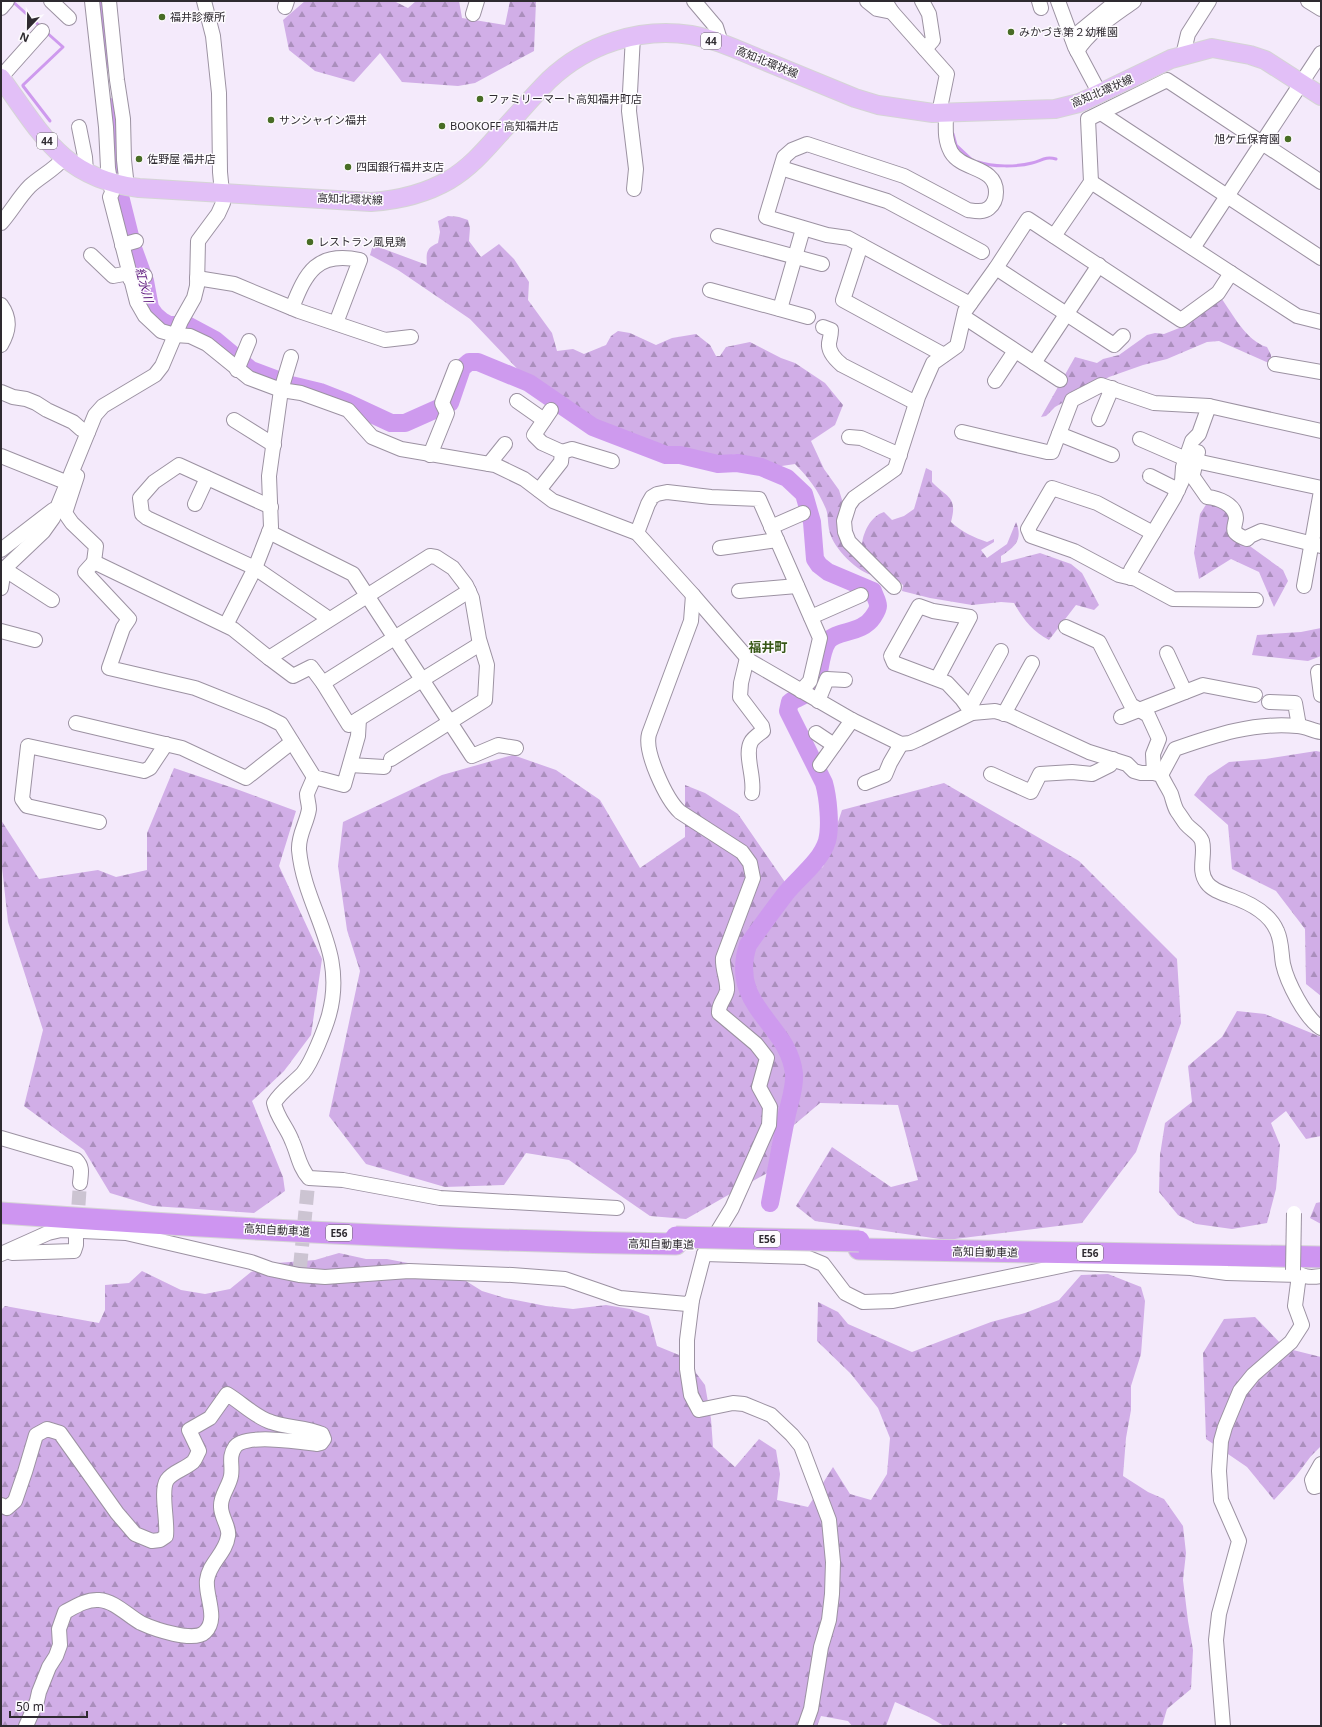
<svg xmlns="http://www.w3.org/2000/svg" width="1322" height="1727" viewBox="0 0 1322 1727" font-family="'Noto Sans','Noto Sans JP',sans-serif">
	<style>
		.forest { fill: url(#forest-firs) }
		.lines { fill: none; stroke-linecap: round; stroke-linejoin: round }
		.stream { stroke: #ce9aee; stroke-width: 3 }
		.river { stroke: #ce9aee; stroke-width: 18 }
		.minor-tunnel { stroke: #ccc4d2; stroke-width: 14; stroke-dasharray: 14 7; stroke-linecap: butt }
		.minor-casing { stroke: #9c92a2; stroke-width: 16 }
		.major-casing { stroke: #d5d4d6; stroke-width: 20 }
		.highway-casing { stroke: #d5d4d6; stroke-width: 23 }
		.minor { stroke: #fff; stroke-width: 14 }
		.major { stroke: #e2bff7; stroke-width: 18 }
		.highway { stroke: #ce95f1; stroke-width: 21 }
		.minor-bridge-casing { stroke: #9c92a2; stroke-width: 16; stroke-linecap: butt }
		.highway-bridge-casing { stroke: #d5d4d6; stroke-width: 23; stroke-linecap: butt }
		.minor-bridge { stroke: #fff; stroke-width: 14 }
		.highway-bridge { stroke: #ce95f1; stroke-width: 21 }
		.poi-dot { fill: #486c25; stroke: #fdfbfe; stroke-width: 1.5 }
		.labels { text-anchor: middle; stroke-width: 3; stroke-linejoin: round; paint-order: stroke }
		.shield { fill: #fdfbfe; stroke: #6c696e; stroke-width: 1 }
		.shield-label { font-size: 10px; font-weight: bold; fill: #2e2a30 }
		.poi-label { font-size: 11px; fill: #2e2a30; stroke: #fdfbfe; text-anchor: start }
		.street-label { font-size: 11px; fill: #2e2a30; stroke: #fdfbfe }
		.water-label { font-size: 12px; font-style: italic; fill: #5b177a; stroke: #fdfbfe }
		.quarter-label { font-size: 13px; font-weight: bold; fill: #375716; stroke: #fdfbfe }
	</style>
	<defs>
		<pattern id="forest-firs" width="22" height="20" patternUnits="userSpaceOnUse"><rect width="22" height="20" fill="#d1aee7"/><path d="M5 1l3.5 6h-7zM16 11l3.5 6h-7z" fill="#aa8ebc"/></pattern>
	</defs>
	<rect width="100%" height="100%" fill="#f4eafb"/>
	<!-- forest -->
	<g class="forest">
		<polygon points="305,1 394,1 408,8 416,1 459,1 462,18 505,25 510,1 536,1 534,51 475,83 458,86 402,82 380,53 354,82 315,71 289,50 283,20"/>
		<path d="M 448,216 L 459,217 L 468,220 L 470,228 L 469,241 L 481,257 L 499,244 L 514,259 L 529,282 L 528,300 L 552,333 L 557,351 L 573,349 L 584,354 L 606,345 L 611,336 L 618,331 L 630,333 L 656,345 L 672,338 L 696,334 L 710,345 L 716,356 L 720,356 L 726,347 L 750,342 L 781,358 L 795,363 L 825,383 L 843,405 L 835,425 L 811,441 L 824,469 L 839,490 L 843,503 L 839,531 L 880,576 C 863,578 837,552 831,536 C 827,527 829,517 826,509 C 818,490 809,478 795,464 L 775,467 L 736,454 L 713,459 L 669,451 L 626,438 L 593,425 L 528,380 L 470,319 L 398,270 L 370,255 L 373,245 L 427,265 C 426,253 426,248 438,243 L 440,232 L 438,221 Z"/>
		<path d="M 1221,298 C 1233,314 1246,341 1267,347 L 1271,355 L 1271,364 L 1219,341 L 1207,342 L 1167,359 L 1143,365 L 1109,377 L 1055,407 L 1046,416 L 1041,417 L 1075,357 L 1097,363 L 1103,359 L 1119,355 L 1147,335 L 1155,333 L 1164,334 L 1187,325 Z"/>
		<path d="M 926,468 L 932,471 L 932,482 C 947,498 958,496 951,522 C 960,531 975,538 987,542 L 994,539 L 994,542 L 981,550 L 987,558 L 1007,544 L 1016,522 C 1023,539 1016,546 1001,556 L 1001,563 L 1040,553 L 1071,564 L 1082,573 L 1099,605 L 1094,610 L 1076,605 L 1049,640 C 1032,631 1023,619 1014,603 L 1001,602 L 972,605 L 930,598 L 902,591 L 903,585 L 862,549 C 861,536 870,516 884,512 L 892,520 L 904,516 L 914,509 Z"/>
		<polygon points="1209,500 1218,504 1234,519 1233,534 1283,570 1288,581 1274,607 1259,572 1231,559 1199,579 1194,553 1200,514"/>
		<polygon points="1321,628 1321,656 1308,661 1252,655 1257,635 1301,632"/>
		<polygon points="1316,751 1321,752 1321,996 1306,984 1305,929 1276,891 1232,869 1228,825 1194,795 1208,776 1229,762 1265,759"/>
		<polygon points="513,755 556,770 600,800 640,868 685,837 685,785 705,793 738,814 787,885 823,867 842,810 944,783 1079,861 1177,959 1181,1023 1136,1152 1082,1223 947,1240 815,1221 796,1206 832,1147 891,1187 918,1180 898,1105 820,1103 794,1125 769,1172 686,1219 650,1216 569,1160 526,1153 504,1185 445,1187 366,1164 329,1116 360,971 347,930 338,866 343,822 442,775"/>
		<polygon points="174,768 239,790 296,811 279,866 322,959 311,1035 284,1071 252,1101 283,1177 285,1191 254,1213 153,1206 110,1193 84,1150 24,1106 43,1030 8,922 1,858 1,820 39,879 98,870 116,877 147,870 147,833"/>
		<polygon points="1237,1011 1265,1014 1321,1037 1321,1136 1306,1139 1286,1111 1271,1123 1280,1145 1276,1189 1267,1223 1232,1229 1196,1224 1178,1215 1159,1192 1160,1155 1165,1123 1192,1102 1188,1066 1222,1037"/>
		<polygon points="1321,1202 1321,1224 1310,1218 1316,1203"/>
		<polygon points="339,1253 366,1259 387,1259 450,1271 482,1291 505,1298 546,1306 573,1309 606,1305 630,1309 649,1316 657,1346 684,1357 705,1385 711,1419 713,1447 735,1467 759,1439 776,1450 780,1474 777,1500 808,1507 833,1467 850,1494 871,1500 887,1474 890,1438 878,1408 851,1374 817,1341 818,1302 838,1312 848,1324 912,1352 991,1322 1025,1313 1059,1300 1081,1275 1108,1274 1141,1287 1145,1301 1141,1354 1131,1386 1131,1410 1126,1438 1123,1476 1148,1492 1164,1499 1183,1526 1186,1553 1183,1580 1188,1621 1193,1650 1191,1689 1167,1709 1162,1726 1069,1726 1064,1723 1060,1726 944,1726 929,1717 895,1702 886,1726 852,1726 848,1721 821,1716 817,1726 1,1726 1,1310 5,1306 99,1323 105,1310 105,1285 129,1283 142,1271 181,1290 205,1294 230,1289 251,1272 277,1263 315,1260"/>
		<polygon points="1255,1317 1285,1348 1321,1357 1321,1446 1311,1456 1296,1476 1274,1500 1247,1467 1206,1439 1203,1353 1224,1319"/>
	</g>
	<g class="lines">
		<!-- stream -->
		<g class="stream">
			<polyline points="12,1 41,27"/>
			<polyline points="23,85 63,47 46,32"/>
			<polyline points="23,86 50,121"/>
			<polyline points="953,134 956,145 971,159"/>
			<path d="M 978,162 C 992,167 1017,167 1032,163 C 1041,161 1045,156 1056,159"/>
		</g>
		<!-- river -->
		<g class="river">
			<polyline points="100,1 105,60"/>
			<path d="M 110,107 L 119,192 L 133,248 L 145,281 L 150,308 L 155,315 L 162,321 L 169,325 L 187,325 L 215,340 L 251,370 L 291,385 L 320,392 L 348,403 L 391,423 L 405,423 L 450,403 L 462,368 L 469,362 L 478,362 L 529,383 L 593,427 L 666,455 L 680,455 L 718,464 L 737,463 L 761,467 L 787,478 L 804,494 L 812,522 L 815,559 L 819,565 L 828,572 L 873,591 C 874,595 878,601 878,606 C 878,609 875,614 873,617 C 862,634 837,630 828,641 C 819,653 820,682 814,688 C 809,694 797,698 790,702 L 788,711 L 824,783 C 828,797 831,826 827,841 C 821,861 799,877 786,893 C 773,910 760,928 748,945 C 728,1007 789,1023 794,1074 C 795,1087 790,1101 787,1114 C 781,1143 776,1173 770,1203"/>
		</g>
		<!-- minor-tunnel -->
		<g class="minor-tunnel">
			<polyline points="77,1226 80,1183"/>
			<polyline points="300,1267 308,1185"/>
		</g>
		<defs>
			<g id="minor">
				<polyline points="51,1 69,18"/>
				<path d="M 92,1 L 106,127 L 108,168 L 112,193 L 110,197 L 137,302 L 145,316 L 161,331 L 175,335 L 190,336 L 207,344 L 249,378 L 281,390 L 301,393 L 348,410 L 372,437 L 401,449 L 495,465 L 524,479 L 553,501 L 637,533 L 693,595 L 750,661 L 852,720 L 901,744 L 910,743 L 919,739 L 972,713 L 995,711 L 1009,715 L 1089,752 L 1127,764 L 1134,771 L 1141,773 L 1154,773 L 1161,775 C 1164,782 1168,788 1171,794 C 1173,800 1174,806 1177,811 C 1180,815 1183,820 1186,824 C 1191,830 1199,833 1202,841 C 1206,855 1197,870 1207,883 C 1212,890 1222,893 1230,896 C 1248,902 1269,912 1277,931 C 1282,942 1281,953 1283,964 C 1287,982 1305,1018 1321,1028"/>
				<polyline points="109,1 117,80 123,119 124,160 127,187"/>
				<polyline points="694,1 716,27 721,43"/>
				<polyline points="867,1 877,9 892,12"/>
				<polyline points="885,1 892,12 947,74 939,113"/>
				<polyline points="922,1 929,14 933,40 925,49"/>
				<polyline points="1039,1 1041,8"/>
				<polyline points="1058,1 1075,47 1100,94"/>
				<polyline points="1308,1 1321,9"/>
				<polyline points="285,7 287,1"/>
				<polyline points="1,8 7,1"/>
				<polyline points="473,14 477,1"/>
				<polyline points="633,36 629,111 636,169 634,189"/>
				<polyline points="1072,38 1117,1"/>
				<path d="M 1077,51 C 1090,30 1115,15 1134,1"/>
				<polyline points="1183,55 1188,34 1209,1"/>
				<polyline points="1,77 42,31"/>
				<path d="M 946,113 C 946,127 944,139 951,152 C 962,171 996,166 996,192 C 996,199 994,204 989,208 C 983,213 975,211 968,210 L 904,176 L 807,144 L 792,150 L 784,157 L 766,217 L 827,235 L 848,238 L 970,304"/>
				<polyline points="1101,113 1321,258"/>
				<polyline points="79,127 85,157 86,171"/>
				<polyline points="781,168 887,201 982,252"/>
				<polyline points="1091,182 1297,316 1321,322"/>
				<path d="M 1,223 C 11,212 19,197 30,186 C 41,176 54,170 64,158"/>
				<polyline points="718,236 822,264"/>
				<polyline points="1054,236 1091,182 1088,119 1167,80 1321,182"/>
				<polyline points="122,245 136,241"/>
				<polyline points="861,245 843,300 944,355"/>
				<polyline points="1193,248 1321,53"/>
				<polyline points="91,255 113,276 129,273"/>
				<polyline points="996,268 1114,345 1123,336"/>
				<polyline points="197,278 234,284 299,311 385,340 411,337"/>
				<polyline points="130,279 145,276"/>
				<polyline points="710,290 808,317"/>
				<path d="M 1,305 C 11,319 9,331 1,345"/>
				<path d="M 292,308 C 306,272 317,251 360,260 L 336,323"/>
				<polyline points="780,309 803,229"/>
				<polyline points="964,317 1060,380"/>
				<path d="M 823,327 L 831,330 C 831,335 830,338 829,343 C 828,352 836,360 842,365 L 916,403"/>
				<polyline points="1034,363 1099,265"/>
				<polyline points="1275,364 1321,372"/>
				<polyline points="237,370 249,341"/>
				<polyline points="995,381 1015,351"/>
				<polyline points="1,392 13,397 26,399 36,403 47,410 73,422 81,429 88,432"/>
				<polyline points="517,401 544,420"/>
				<polyline points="1099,419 1112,388"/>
				<polyline points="234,420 274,445"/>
				<polyline points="962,432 1047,452 1052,452 1072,400 1101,385 1154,403 1209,406"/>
				<polyline points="1059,434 1112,455"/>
				<polyline points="849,437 861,438 900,455"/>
				<polyline points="1140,439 1186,459"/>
				<polyline points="562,452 572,449 612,461"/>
				<polyline points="1198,452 1196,461 1321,488"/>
				<polyline points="430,455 447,413 442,403 456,367"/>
				<polyline points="1,456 68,483"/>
				<path d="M 1196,461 L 1193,474 L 1193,477 L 1207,497 C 1218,498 1235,504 1236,518 C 1236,522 1232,530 1236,533 C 1239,536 1244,538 1247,539 L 1250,536 L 1261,531 L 1321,546"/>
				<polyline points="489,464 505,444"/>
				<polyline points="72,473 77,476 65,513 72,523 96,546 94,562 233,629 269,658 430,556 436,557 453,568 466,585 472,598 479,639 487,665 485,700 391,759"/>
				<polyline points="1150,476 1178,490"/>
				<polyline points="539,490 561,462 562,452 542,443 534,435 551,410"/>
				<polyline points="195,504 207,478"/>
				<polyline points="271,507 179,465 154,482 140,498 142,514 147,518 255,568 325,616 328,620"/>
				<polyline points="771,527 803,513"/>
				<polyline points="269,532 353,574 472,756 498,745 516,748"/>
				<polyline points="637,533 648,504 652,497 657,494 667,492 711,497 759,499 820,638 810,681 801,691"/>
				<polyline points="1153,533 1097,503 1052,488 1028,529 1031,536 1074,551 1119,575 1136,579 1173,599 1256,600"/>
				<polyline points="720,548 777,540"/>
				<polyline points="1,550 53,510"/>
				<polyline points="94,562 85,572 129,619 123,628 109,668 195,688 265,716 281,724 314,777 344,785 358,736 359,719"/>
				<polyline points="4,569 52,600"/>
				<polyline points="1131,578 1131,570 1174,498 1182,481 1183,467 1192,441 1199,434 1209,406 1321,431"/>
				<polyline points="1304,586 1321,491"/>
				<polyline points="894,587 849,542 845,532 844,521 849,505 854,498 895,469 918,397 933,363 957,346 965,311 996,268 1028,219 1181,320 1218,293 1231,273"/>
				<polyline points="1,588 4,569 43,532 53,518 95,415 103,406 155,375 162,366 181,321 194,298 197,286 198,241 218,214 223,203 220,172 219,93 213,36 204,1"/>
				<polyline points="739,591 797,586"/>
				<path d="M 693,595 L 691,621 L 649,734 C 644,752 666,799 680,812 L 742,852 L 750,863 L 753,878 L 723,958 C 722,969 728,980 727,990 C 726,998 718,1004 719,1013 L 756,1044 L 767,1058 L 759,1087 L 770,1107 L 769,1125 L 732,1208 L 704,1254 L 692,1300 L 687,1340 L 687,1369 L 691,1395 L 699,1410 L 733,1403 L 744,1404 L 771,1415 L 792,1435 L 801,1446 L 829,1520 L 833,1562 L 832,1594 L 829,1620 L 821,1647 L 811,1709 L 805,1726"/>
				<polyline points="811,617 861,595"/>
				<polyline points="226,625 255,568 271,527 269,476 281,390 291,357"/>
				<polyline points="1066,627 1099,642 1131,705 1148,715 1159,739 1153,754 1154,773"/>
				<polyline points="1,631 35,640"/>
				<polyline points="1167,653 1185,692"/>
				<polyline points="269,658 293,676 311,667 323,683 349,725 480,644"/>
				<path d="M 747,658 L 741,683 L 740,697 L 762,726 L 763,731 C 759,734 753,738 751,742 C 744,755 755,777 752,793"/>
				<polyline points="1318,672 1321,695"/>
				<polyline points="937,679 970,617 933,611 919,606 891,656 894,663 947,683 962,699 972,713"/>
				<polyline points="323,683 469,591"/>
				<polyline points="818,701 827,679 845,680"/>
				<polyline points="1269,702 1295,703 1299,726"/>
				<polyline points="969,709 1001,651"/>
				<polyline points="1004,714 1032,663"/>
				<polyline points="1121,717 1203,685 1255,695"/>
				<polyline points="76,723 182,748 246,778 292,742"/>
				<polyline points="816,733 834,745"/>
				<polyline points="350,765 384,767"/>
				<polyline points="820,765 852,720"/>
				<polyline points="991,774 1031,792 1040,774 1072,772 1092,774 1110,765 1113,759"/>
				<path d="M 1161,775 L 1175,749 C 1215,735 1254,722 1297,726 C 1305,726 1313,731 1321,732"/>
				<path d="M 314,777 C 312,783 309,788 307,794 C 307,799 309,804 309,809 C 307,823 298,835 299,850 C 305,911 347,949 329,1015 C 325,1029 312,1062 303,1073 C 294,1083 281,1091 274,1103 C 277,1118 287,1127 292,1141 C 298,1154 299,1167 309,1178 L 343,1180 L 440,1198 L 617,1208"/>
				<polyline points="865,783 885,775 890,763 901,744"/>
				<polyline points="99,822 27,806 22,799 28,746 144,771 150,768 166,744"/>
				<path d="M 1,1138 L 76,1160 C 83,1167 81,1173 80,1183"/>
				<polyline points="12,1253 74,1251 76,1245 76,1236"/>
				<polyline points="1,1254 48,1233 61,1230 126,1233 251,1262 270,1269 299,1275 325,1277 409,1271 512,1275 565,1279 620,1298 687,1304 692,1300"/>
				<polyline points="704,1254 806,1257 823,1264 845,1293 863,1302 893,1301 1075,1263 1191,1268 1227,1273 1299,1275"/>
				<path d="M 1293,1270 C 1303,1277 1309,1278 1321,1276"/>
				<polyline points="1321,1464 1312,1480 1314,1487 1321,1485"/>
				<path d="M 1,1505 L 7,1508 L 15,1501 L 25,1472 L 36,1435 L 47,1429 L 60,1433 L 117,1513 L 135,1534 L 152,1541 L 160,1540 L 166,1536 C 168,1521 160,1491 167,1480 C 172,1472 185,1469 193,1462 C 196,1459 197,1454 199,1451 L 189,1430 L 210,1418 L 227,1394 C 242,1403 255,1417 271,1422 C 288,1428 306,1427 322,1434 L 324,1439 L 321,1443 L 317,1444 C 302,1442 243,1433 235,1447 C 228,1457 233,1465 231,1476 C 229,1487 220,1496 221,1507 C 221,1517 230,1528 228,1536 C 226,1553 209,1563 207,1580 C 205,1596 219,1619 205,1632 C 194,1643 154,1629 141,1623 C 128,1616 115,1601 99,1600 C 87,1599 76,1606 65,1612 L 59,1629 L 60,1645 L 56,1656 L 49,1667 L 39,1692 L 37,1701 L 26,1726"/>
				<polyline points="1223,1726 1216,1640 1219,1614 1239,1541 1221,1500 1219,1471 1221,1441 1225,1427 1240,1391 1253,1375 1291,1342 1302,1325 1295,1306 1299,1275"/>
			</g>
			<path id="major" d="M 1,78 C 42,135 63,178 139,188 L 371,202 C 399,200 425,194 449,180 C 470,168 486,149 502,131 C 518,114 533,96 549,80 C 587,44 640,27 691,35 C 715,39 738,50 760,59 C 792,72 823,85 855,98 L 878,105 L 933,113 L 1055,109 L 1079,103 L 1092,97 L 1171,59 L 1212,48 L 1250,55 L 1265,60 L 1321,96"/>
			<g id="highway">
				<path d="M 1,1213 C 226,1229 451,1241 676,1244"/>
				<polyline points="859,1249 1321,1257"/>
			</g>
		</defs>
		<!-- minor casing -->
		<use href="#minor" class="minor-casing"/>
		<!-- major casing -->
		<use href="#major" class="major-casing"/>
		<!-- highway casing -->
		<use href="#highway" class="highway-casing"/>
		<!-- minor -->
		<use href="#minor" class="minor"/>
		<!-- major -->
		<use href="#major" class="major"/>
		<!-- highway -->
		<use href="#highway" class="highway"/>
		<defs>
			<polyline id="minor-bridge" points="1293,1270 1294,1213"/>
			<polyline id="highway-bridge" points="676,1237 859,1241"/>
		</defs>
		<!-- minor-bridge casing -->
		<use href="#minor-bridge" class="minor-bridge-casing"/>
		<!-- highway-bridge casing -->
		<use href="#highway-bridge" class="highway-bridge-casing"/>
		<!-- minor-bridge -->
		<use href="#minor-bridge" class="minor-bridge"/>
		<!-- highway-bridge -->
		<use href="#highway-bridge" class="highway-bridge"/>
	</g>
	<!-- markers -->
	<g class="poi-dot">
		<circle cx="162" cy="17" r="4"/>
		<circle cx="1011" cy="32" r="4"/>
		<circle cx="480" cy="99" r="4"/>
		<circle cx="271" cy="120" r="4"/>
		<circle cx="442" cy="126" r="4"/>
		<circle cx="1288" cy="139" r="4"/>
		<circle cx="139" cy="159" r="4"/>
		<circle cx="348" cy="167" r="4"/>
		<circle cx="310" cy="242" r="4"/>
	</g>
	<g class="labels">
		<!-- shield labels -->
		<g class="shield">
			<rect x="701" y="33" width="20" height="16" rx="3"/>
			<rect x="37" y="133" width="20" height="16" rx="3"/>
			<rect x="326" y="1225" width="26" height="16" rx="3"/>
			<rect x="754" y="1231" width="26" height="16" rx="3"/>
			<rect x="1077" y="1245" width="26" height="16" rx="3"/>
		</g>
		<g class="shield-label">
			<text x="711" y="45">44</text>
			<text x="47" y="145">44</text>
			<text x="339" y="1237">E56</text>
			<text x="767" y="1243">E56</text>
			<text x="1090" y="1257">E56</text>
		</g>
		<!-- poi labels -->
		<g class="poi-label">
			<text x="170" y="21">福井診療所</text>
			<text x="1019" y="36">みかづき第２幼稚園</text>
			<text x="488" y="103">ファミリーマート高知福井町店</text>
			<text x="279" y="124">サンシャイン福井</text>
			<text x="450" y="130">BOOKOFF 高知福井店</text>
			<text x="1280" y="143" text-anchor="end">旭ケ丘保育園</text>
			<text x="147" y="163">佐野屋 福井店</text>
			<text x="356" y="171">四国銀行福井支店</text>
			<text x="318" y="246">レストラン風見鶏</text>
		</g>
		<!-- street labels -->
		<g class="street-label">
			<text transform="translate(767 62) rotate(22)" y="4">高知北環状線</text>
			<text transform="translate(1102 91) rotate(-23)" y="4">高知北環状線</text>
			<text transform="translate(350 199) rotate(2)" y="4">高知北環状線</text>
			<text transform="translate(277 1230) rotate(3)" y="4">高知自動車道</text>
			<text transform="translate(661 1244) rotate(1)" y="4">高知自動車道</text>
			<text transform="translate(985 1252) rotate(1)" y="4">高知自動車道</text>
		</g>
		<!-- water labels -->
		<g class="water-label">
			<text transform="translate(144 285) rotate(75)" y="4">紅水川</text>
		</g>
		<!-- quarter labels -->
		<g class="quarter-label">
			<text x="768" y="652">福井町</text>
		</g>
	</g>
	<!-- border -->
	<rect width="1322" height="1727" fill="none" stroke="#2e2a30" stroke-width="4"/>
	<!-- north arrow -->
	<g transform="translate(28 28) rotate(202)" stroke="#fdfbfe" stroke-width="3" paint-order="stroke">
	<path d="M0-3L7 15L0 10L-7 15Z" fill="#2e2a30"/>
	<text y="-6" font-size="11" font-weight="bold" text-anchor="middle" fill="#2e2a30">N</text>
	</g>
	<!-- scale -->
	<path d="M10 1711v6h77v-6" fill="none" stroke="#2e2a30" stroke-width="2"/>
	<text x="16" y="1711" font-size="12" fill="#2e2a30" stroke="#fdfbfe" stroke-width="3" paint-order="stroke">50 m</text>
</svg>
